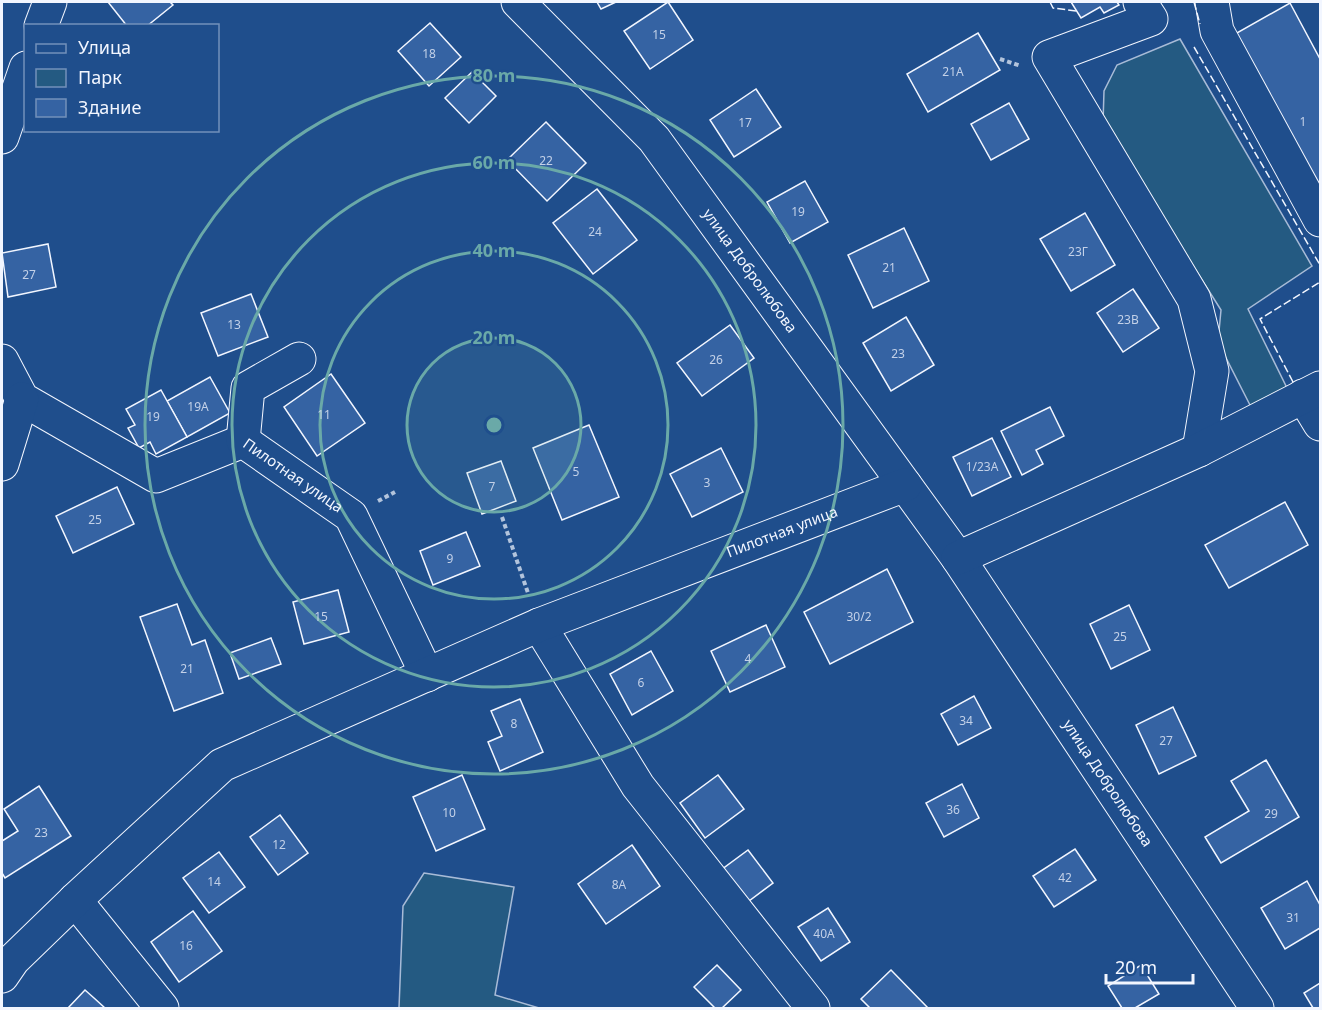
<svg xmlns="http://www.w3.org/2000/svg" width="1322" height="1010" viewBox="0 0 1322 1010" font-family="'Noto Sans',sans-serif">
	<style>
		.green { fill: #245a82; stroke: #a8bbd7; stroke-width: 1.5 }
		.building { fill: #3563a3; stroke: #f2f6ff; stroke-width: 1.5 }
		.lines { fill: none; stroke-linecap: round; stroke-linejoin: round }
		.minor-casing { stroke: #f2f6ff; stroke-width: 35 }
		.path { stroke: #b3c4dc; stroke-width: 4; stroke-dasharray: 4.5 3; stroke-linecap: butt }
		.minor { stroke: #1f4e8c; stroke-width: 33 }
		.fence { stroke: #f2f6ff; stroke-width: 1.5; stroke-dasharray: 8 3; stroke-linecap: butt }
		.ring { fill: none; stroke: #6aa9a8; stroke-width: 3 }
		.labels { text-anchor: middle; stroke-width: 4.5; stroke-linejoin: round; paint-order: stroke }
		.number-label { font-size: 12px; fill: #c3d1e8 }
		.street-label { font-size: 15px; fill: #f2f6ff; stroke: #1f4e8c }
		.centre { fill: #6aa9a8; stroke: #1f4e8c; stroke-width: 3 }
		.ring-label { font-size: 18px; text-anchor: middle; font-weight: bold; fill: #6aa9a8; stroke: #1f4e8c; stroke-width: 4.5; stroke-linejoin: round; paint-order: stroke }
	</style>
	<rect width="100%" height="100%" fill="#1f4e8c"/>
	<!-- green -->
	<g class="green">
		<polygon points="1180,39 1312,266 1248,309 1287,388 1252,409 1218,342 1221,310 1103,123 1104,91 1117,65"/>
		<polygon points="424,873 514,887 495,995 539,1008 399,1008 403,906"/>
	</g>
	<!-- building -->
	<g class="building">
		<polygon points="108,2 170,2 173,5 147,26 127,26"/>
		<polygon points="597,2 616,2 601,9"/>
		<polygon points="668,2 693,40 650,69 624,31"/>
		<polygon points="1071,2 1117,2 1119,5 1104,13 1100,7 1081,18"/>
		<polygon points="1290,3 1320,59 1320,186 1235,34"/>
		<polygon points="430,23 461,57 429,86 398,51"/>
		<polygon points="978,33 1000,70 928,112 907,74"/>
		<polygon points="472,72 496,96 469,123 445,98"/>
		<polygon points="756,89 781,127 734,157 710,120"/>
		<polygon points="1009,103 1029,139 991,160 971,124"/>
		<polygon points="546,122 586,163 547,201 507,160"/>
		<polygon points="805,181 828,222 790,243 767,202"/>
		<polygon points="597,189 637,240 593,274 553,223"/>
		<polygon points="1085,213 1115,265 1071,291 1040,239"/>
		<polygon points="904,228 929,281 873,308 848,255"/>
		<polygon points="48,244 56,287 8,297 2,253"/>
		<polygon points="1133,289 1159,328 1123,352 1097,313"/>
		<polygon points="251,294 268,337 218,356 201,313"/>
		<polygon points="906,317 934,365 891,391 863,343"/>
		<polygon points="730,325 754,358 702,396 677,363"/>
		<polygon points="331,374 365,423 317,456 284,407"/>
		<polygon points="210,377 230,413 187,437 167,401"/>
		<polygon points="161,390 187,437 156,454 150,442 139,448 128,428 135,425 126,409"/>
		<polygon points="1050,407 1064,436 1036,450 1043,464 1022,475 1001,431"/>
		<polygon points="589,425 619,497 562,520 533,448"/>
		<polygon points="992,438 1011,477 972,496 953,457"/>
		<polygon points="721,448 743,492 692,517 670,474"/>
		<polygon points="501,461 516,501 482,514 467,473"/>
		<polygon points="117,487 134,524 73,553 56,516"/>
		<polygon points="1285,502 1308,545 1229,588 1205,545"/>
		<polygon points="466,532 480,566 433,585 420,551"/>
		<polygon points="887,569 913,622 830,664 804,612"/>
		<polygon points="338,590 349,632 304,644 293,602"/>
		<polygon points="177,604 192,645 205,640 223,693 174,711 140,617"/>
		<polygon points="1129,605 1150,650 1111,669 1090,624"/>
		<polygon points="766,625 785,667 730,692 711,651"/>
		<polygon points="271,638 281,664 239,679 230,653"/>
		<polygon points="651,651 673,691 632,715 610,674"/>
		<polygon points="974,696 991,728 958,745 941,714"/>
		<polygon points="520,699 543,752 500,771 488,742 502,736 491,711"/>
		<polygon points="1173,707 1196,756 1159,774 1136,725"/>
		<polygon points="1266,760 1299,817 1221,863 1205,837 1249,811 1231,781"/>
		<polygon points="462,775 485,829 436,851 413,797"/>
		<polygon points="718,775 744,809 705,838 680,803"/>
		<polygon points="962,784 979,818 944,837 926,803"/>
		<polygon points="39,786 71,836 5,878 2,873 2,841 18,831 4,809"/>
		<polygon points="280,815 308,853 278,875 250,837"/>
		<polygon points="632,845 660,886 606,924 578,884"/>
		<polygon points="1075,849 1096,880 1054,907 1033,876"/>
		<polygon points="748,850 773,883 745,904 721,870"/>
		<polygon points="219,852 245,887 209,913 183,878"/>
		<polygon points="1307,881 1320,905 1320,928 1285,949 1261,908"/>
		<polygon points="828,908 850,942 821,961 798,927"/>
		<polygon points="193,911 222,951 179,982 151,942"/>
		<polygon points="717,965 741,990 722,1008 715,1008 694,987"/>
		<polygon points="1141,965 1159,994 1135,1008 1122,1008 1108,986"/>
		<polygon points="891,970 928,1008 870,1008 861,999"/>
		<polygon points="1320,983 1320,1008 1313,1008 1304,993"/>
		<polygon points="85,990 94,998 105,1008 68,1008"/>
	</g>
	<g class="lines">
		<defs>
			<g id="minor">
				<path id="s1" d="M 518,2 L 654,139 L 958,558 L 1257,1008"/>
				<polyline points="1140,2 1151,19 1049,57 1194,299 1212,371 1199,450"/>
				<polyline points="1212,2 1217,31 1320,220"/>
				<polyline points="41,26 50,2"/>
				<polyline points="2,137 26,68"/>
				<path id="s2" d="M 2,361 L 22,399 L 156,476 L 243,441 L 351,516 L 427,675"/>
				<polyline points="1303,396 1320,424"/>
				<polyline points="243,441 248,388 299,359"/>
				<polyline points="2,464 22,399"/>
				<polyline points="958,558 1199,450 1320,388"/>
				<polyline points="539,625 638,786 813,1008"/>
				<polyline points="75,900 162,1008"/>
				<path id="s3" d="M 2,976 L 13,960 L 75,900 L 222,765 L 539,625 L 905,485"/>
			</g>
		</defs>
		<!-- minor casing -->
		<use href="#minor" class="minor-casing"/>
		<!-- path -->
		<g class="path">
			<polyline points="1000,59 1021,66"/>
			<polyline points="378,501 395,492"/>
			<polyline points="502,517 529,596"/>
		</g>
		<!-- minor -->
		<use href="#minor" class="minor"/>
		<!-- fence -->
		<g class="fence">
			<polyline points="1050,2 1053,8 1076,11"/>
			<polyline points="1194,2 1200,24"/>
			<polyline points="1194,47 1320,265"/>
			<polyline points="1293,382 1260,319 1320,282"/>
		</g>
	</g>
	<!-- distance rings -->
	<circle cx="494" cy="425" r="87" fill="#6aa9a8" fill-opacity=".12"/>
	<g class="ring">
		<circle cx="494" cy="425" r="87"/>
		<circle cx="494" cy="425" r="174"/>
		<circle cx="494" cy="425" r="262"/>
		<circle cx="494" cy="425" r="349"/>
	</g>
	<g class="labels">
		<!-- number labels -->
		<g class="number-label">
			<text x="659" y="39">15</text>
			<text x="429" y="58">18</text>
			<text x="953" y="76">21А</text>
			<text x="1303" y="126">1</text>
			<text x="745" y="127">17</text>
			<text x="546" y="165">22</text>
			<text x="798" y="216">19</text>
			<text x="595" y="236">24</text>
			<text x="1078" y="256">23Г</text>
			<text x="889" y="272">21</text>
			<text x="29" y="279">27</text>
			<text x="1128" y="324">23В</text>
			<text x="234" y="329">13</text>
			<text x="898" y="358">23</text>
			<text x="716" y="364">26</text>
			<text x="198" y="411">19А</text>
			<text x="324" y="419">11</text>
			<text x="153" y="421">19</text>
			<text x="982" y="471">1/23А</text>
			<text x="576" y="476">5</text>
			<text x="707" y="487">3</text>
			<text x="492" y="491">7</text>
			<text x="95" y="524">25</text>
			<text x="450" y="563">9</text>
			<text x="321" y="621">15</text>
			<text x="859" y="621">30/2</text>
			<text x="1120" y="641">25</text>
			<text x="748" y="663">4</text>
			<text x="187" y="673">21</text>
			<text x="641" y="687">6</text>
			<text x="966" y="725">34</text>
			<text x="514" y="728">8</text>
			<text x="1166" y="745">27</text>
			<text x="953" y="814">36</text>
			<text x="449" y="817">10</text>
			<text x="1271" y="818">29</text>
			<text x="41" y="837">23</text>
			<text x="279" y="849">12</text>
			<text x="1065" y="882">42</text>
			<text x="214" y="886">14</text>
			<text x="619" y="889">8А</text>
			<text x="1293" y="922">31</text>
			<text x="824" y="938">40А</text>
			<text x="186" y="950">16</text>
		</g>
		<!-- street labels -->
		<g class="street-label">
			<text dy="5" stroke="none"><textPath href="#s1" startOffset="356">улица Добролюбова</textPath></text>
			<text dy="5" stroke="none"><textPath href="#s2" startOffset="352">Пилотная улица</textPath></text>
			<text dy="5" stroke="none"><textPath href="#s3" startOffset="912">Пилотная улица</textPath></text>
			<text dy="5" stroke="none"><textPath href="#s1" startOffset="981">улица Добролюбова</textPath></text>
		</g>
	</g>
	<circle cx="494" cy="425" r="9" class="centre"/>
	<g class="ring-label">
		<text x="494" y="82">80 m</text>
		<text x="494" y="169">60 m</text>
		<text x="494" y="257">40 m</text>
		<text x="494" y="344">20 m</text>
	</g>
	<!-- border -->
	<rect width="1322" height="1010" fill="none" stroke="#f2f6ff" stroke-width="6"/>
	<!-- legend -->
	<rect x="24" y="24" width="195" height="108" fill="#1f4e8c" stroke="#7391ba" stroke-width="1.5"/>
	<rect x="36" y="44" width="30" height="9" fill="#1f4e8c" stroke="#7391ba" stroke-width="1.5"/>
	<text x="78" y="54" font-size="18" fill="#f2f6ff">Улица</text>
	<rect x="36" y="69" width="30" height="18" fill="#245a82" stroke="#7391ba" stroke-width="1.5"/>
	<text x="78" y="84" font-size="18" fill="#f2f6ff">Парк</text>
	<rect x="36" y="99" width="30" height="18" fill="#3563a3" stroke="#7391ba" stroke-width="1.5"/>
	<text x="78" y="114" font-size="18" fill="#f2f6ff">Здание</text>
	<!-- scale -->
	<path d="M1106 974v9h87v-9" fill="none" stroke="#f2f6ff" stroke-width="3"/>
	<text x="1115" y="974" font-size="18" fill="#f2f6ff" stroke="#1f4e8c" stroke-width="4.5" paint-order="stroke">20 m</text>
</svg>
